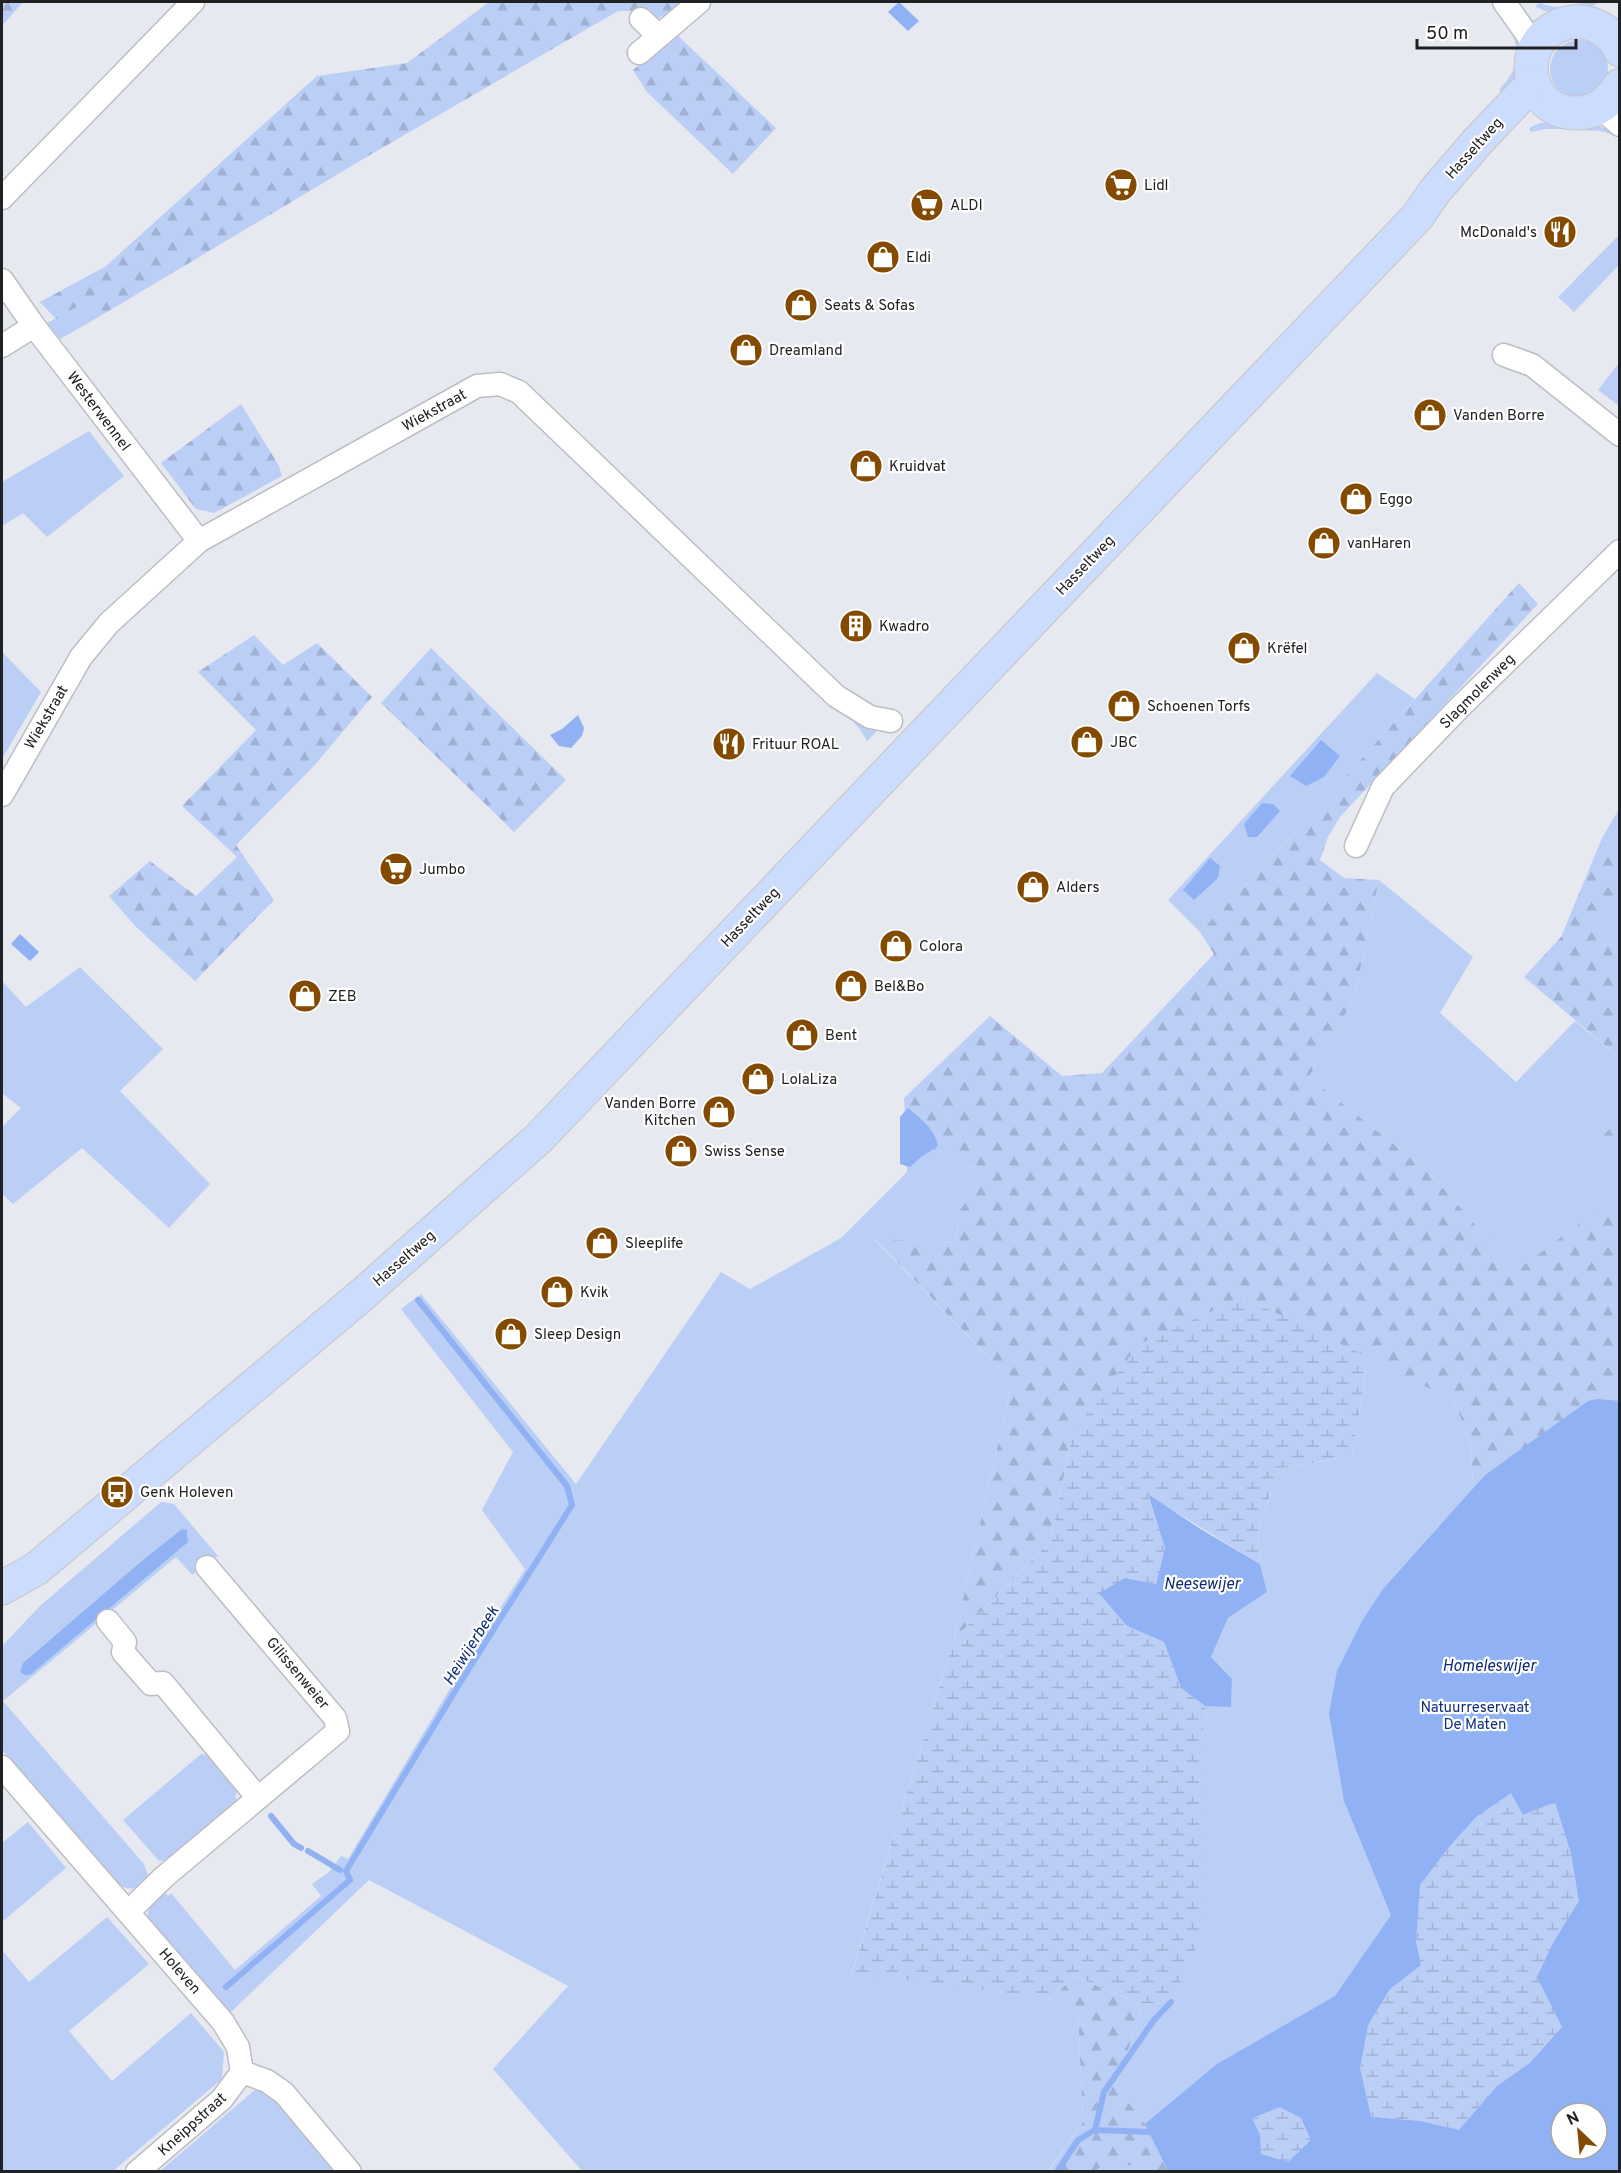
<svg xmlns="http://www.w3.org/2000/svg" width="1621" height="2173" viewBox="0 0 1621 2173" font-family="Overpass,sans-serif">
	<style>
		.green { fill: #bbcff6; fill-rule: evenodd }
		.forest { fill: url(#forest-firs) }
		.wetland { fill: url(#wetland-marsh) }
		.water { fill: #90b1f3; fill-rule: evenodd }
		.lines { fill: none; stroke-linecap: round; stroke-linejoin: round }
		.stream { stroke: #90b1f3; stroke-width: 6 }
		.street-casing { stroke: #bbbec3; stroke-width: 25 }
		.primary-casing { stroke: #c5c5c6; stroke-width: 35 }
		.street { stroke: #fff; stroke-width: 22 }
		.primary { stroke: #ccdcfc; stroke-width: 33 }
		.labels { text-anchor: middle; stroke-width: 4.5; stroke-linejoin: round; paint-order: stroke }
		.street-label { font-size: 15px; fill: #202123; stroke: #fff }
		.poi-label { font-size: 15px; fill: #202123; stroke: #fff; text-anchor: start }
		.park-label { font-size: 15px; fill: #12327c; stroke: #fff }
		.water-label { font-size: 16px; font-style: italic; fill: #0d2b75; stroke: #fff }
	</style>
	<defs>
		<pattern id="forest-firs" width="22" height="20" patternUnits="userSpaceOnUse" patternTransform="scale(1.5)"><rect width="22" height="20" fill="#bbcff6"/><path d="M5 1l3.5 6h-7zM16 11l3.5 6h-7z" fill="#a0b1d3"/></pattern>
		<pattern id="wetland-marsh" width="20" height="14" patternUnits="userSpaceOnUse" patternTransform="scale(1.5)"><rect width="20" height="14" fill="#bbcff6"/><path d="M1 5h8M5 5V1M11 12h8M15 12V8" fill="none" stroke="#a0b1d3"/></pattern>
	</defs>
	<rect width="100%" height="100%" fill="#e6e9ef"/>
	<!-- green -->
	<g class="green">
		<path d="M 1583,2 L 1599,2 C 1582,15 1554,18 1535,6 L 1540,3 C 1556,9 1568,9 1583,2 Z"/>
		<path d="M 1513,30 L 1522,39 L 1519,81 L 1501,95 L 1500,89 C 1510,77 1519,66 1517,49 C 1516,42 1512,37 1513,30 Z"/>
		<circle cx="1579" cy="69" r="29"/>
		<path d="M 1551,122 C 1571,124 1603,123 1619,134 L 1619,137 L 1601,131 L 1560,129 L 1544,129 L 1531,132 L 1529,128 L 1540,123 Z"/>
		<polygon points="1619,235 1619,265 1574,312 1558,297"/>
		<polygon points="85,302 97,318 60,339 47,323"/>
		<polygon points="1619,363 1619,406 1598,390"/>
		<polygon points="89,431 124,476 47,537 23,513 2,526 2,482"/>
		<polygon points="2,652 41,692 2,759"/>
		<polygon points="1377,673 1415,699 1304,823 1200,932 1168,900"/>
		<polygon points="838,706 878,730 867,741 860,729"/>
		<polygon points="1619,809 1619,851 1602,838"/>
		<polygon points="1379,880 1473,957 1440,1013 1516,1082 1575,1021 1619,1057 1619,1118 1598,1143 1619,1161 1619,1325 1607,1205 1516,1271 1429,1172 1309,1077 1354,999"/>
		<polygon points="1619,906 1619,947 1595,926"/>
		<polygon points="80,967 163,1049 120,1091 210,1184 169,1228 82,1148 13,1204 2,1194 2,1127 21,1108 2,1093 2,981 26,1007"/>
		<path d="M 906,1136 L 972,1167 L 991,1171 L 959,1211 L 956,1243 L 875,1240 L 1012,1382 L 954,1639 L 852,1972 L 1051,1999 L 1078,2014 L 1083,2122 L 1048,2171 L 582,2171 L 493,2069 L 568,1986 L 369,1880 L 231,2012 L 209,1992 L 150,1923 C 144,1908 152,1901 162,1890 L 168,1896 L 171,1893 L 235,1970 L 321,1896 L 312,1884 L 329,1872 L 341,1856 L 348,1859 L 461,1670 L 525,1569 L 482,1510 L 513,1452 L 401,1309 L 421,1294 L 576,1484 L 721,1272 L 750,1289 L 841,1238 L 907,1172 Z"/>
		<path d="M 1368,1357 L 1453,1400 L 1471,1442 L 1473,1487 L 1588,1401 L 1619,1389 L 1619,2171 L 1085,2172 L 1145,2124 L 1116,2086 L 1143,2005 L 1171,2002 L 1183,1974 L 1201,1738 L 1207,1720 L 1205,1706 L 1231,1706 L 1232,1679 L 1211,1657 L 1228,1618 L 1267,1592 L 1260,1564 L 1258,1529 L 1280,1468 L 1352,1457 ZM 1561,2113 L 1597,2113 L 1597,2149 L 1561,2149 Z"/>
		<path d="M 161,1502 L 174,1504 L 218,1556 L 192,1575 L 176,1557 L 3,1701 L 144,1864 L 148,1875 L 144,1885 C 133,1890 126,1890 116,1883 L 2,1750 L 2,1646 L 40,1606 ZM 188,1534 L 187,1542 L 30,1674 L 20,1672 L 23,1663 L 137,1565 Z"/>
		<polygon points="201,1754 217,1757 237,1791 235,1797 241,1802 173,1860 159,1861 123,1820"/>
		<polygon points="28,1822 66,1868 2,1922 2,1843"/>
		<polygon points="107,1917 149,1964 69,2031 112,2081 191,2013 224,2052 222,2079 113,2171 2,2171 2,1950 29,1982"/>
		<polygon points="263,2083 336,2172 159,2172"/>
	</g>
	<!-- forest -->
	<g class="forest">
		<polygon points="2,2 23,2 2,26"/>
		<polygon points="489,2 682,2 668,14 655,19 643,11 618,11 370,155 97,318 85,302 56,319 40,302 106,266 317,76 407,63"/>
		<polygon points="676,34 776,128 733,174 647,92 633,70"/>
		<polygon points="241,404 279,466 282,476 214,513 196,509 161,463"/>
		<polygon points="1519,583 1538,604 1340,817 1328,837 1320,860 1344,878 1379,880 1354,999 1309,1077 1429,1172 1516,1271 1619,1194 1619,1391 1598,1399 1485,1475 1473,1488 1471,1442 1453,1400 1243,1297 1073,1432 1050,1542 954,1639 1012,1382 875,1239 956,1243 959,1211 990,1171 972,1167 906,1136 904,1098 990,1016 1062,1076 1102,1073 1214,954 1200,932 1304,823"/>
		<polygon points="254,635 283,665 317,643 372,697 313,767 236,845 274,900 195,981 135,926 109,896 150,861 196,896 237,857 182,806 256,730 198,672"/>
		<polygon points="431,648 566,780 514,832 381,703"/>
		<polygon points="1602,838 1619,851 1619,906 1595,926 1619,947 1619,1057 1524,977 1561,937"/>
		<polygon points="1619,1118 1619,1161 1597,1143"/>
		<polygon points="1074,1976 1143,2005 1116,2086 1145,2124 1168,2171 1138,2171 1135,2165 1101,2167 1093,2171 1048,2172 1083,2122 1078,2014 1051,1999"/>
	</g>
	<!-- wetland -->
	<g class="wetland">
		<polygon points="1243,1297 1368,1357 1352,1457 1280,1468 1258,1529 1260,1564 1148,1495 1165,1548 1156,1584 1125,1578 1127,1626 1164,1642 1181,1688 1205,1706 1207,1720 1201,1738 1202,1936 1171,2002 1143,2005 1074,1976 1051,1999 852,1973 954,1639 1050,1542 1073,1432 1139,1344"/>
		<polygon points="1512,1793 1523,1815 1555,1802 1571,1853 1579,1901 1553,1943 1538,1977 1562,2027 1530,2063 1497,2086 1459,2130 1420,2121 1371,2117 1360,2068 1368,2025 1390,1989 1421,1965 1416,1942 1420,1885 1449,1847 1476,1817"/>
		<polygon points="1280,2107 1301,2118 1311,2140 1288,2162 1261,2154 1260,2135 1252,2118"/>
	</g>
	<!-- water -->
	<g class="water">
		<polygon points="899,2 919,21 908,31 888,12"/>
		<polygon points="578,715 584,728 582,736 571,748 559,746 550,735 562,729"/>
		<polygon points="1321,740 1340,756 1324,777 1306,786 1290,776"/>
		<polygon points="1262,803 1273,804 1280,811 1257,837 1248,837 1244,824"/>
		<polygon points="1210,858 1220,866 1218,878 1194,900 1183,890"/>
		<polygon points="20,934 39,952 30,961 11,944"/>
		<path d="M 908,1108 C 921,1119 935,1129 938,1146 L 921,1157 L 910,1167 L 900,1164 L 900,1117 Z"/>
		<path d="M 1598,1399 L 1620,1401 L 1619,2170 L 1619,2172 L 1168,2171 L 1145,2124 L 1217,2064 L 1335,1996 L 1391,1915 L 1344,1801 L 1329,1713 L 1337,1671 L 1362,1621 L 1383,1589 L 1485,1475 L 1588,1401 ZM 1511,1793 L 1523,1815 L 1555,1802 L 1571,1853 L 1579,1901 L 1553,1943 L 1537,1977 L 1562,2027 L 1530,2063 L 1497,2086 L 1459,2130 L 1420,2121 L 1371,2117 L 1360,2068 L 1368,2025 L 1390,1989 L 1421,1965 L 1416,1942 L 1420,1885 L 1449,1847 L 1476,1817 ZM 1280,2107 L 1301,2118 L 1311,2140 L 1288,2162 L 1261,2154 L 1260,2135 L 1252,2118 ZM 1561,2113 L 1597,2113 L 1597,2149 L 1561,2149 Z"/>
		<polygon points="1148,1494 1199,1528 1260,1564 1267,1592 1228,1618 1211,1657 1232,1679 1231,1707 1205,1706 1181,1688 1164,1642 1127,1626 1099,1593 1125,1578 1156,1584 1165,1548"/>
		<polygon points="182,1529 187,1530 188,1542 30,1675 25,1675 20,1672 23,1663 137,1565"/>
	</g>
	<g class="lines">
		<!-- stream -->
		<g class="stream">
			<polyline points="271,1816 294,1844 301,1848"/>
			<polyline points="308,1851 340,1870"/>
			<polyline points="226,1987 350,1880 346,1871 463,1678 572,1505 567,1486 418,1300"/>
			<polyline points="1095,2130 1104,2092 1154,2020 1171,2002"/>
			<polyline points="1057,2172 1078,2140 1095,2130 1149,2132"/>
		</g>
		<defs>
			<g id="street">
				<polyline points="1504,2 1536,47"/>
				<polyline points="641,19 659,36"/>
				<polyline points="639,53 699,2"/>
				<polyline points="1600,108 1620,125"/>
				<polyline points="2,198 193,2"/>
				<polyline points="2,280 34,326 199,541"/>
				<polyline points="2,346 34,326"/>
				<polyline points="1504,355 1532,365 1620,435"/>
				<polyline points="2,795 81,657 109,623 199,541 477,386 500,384 519,392 836,696 870,717 891,721"/>
				<polyline points="1356,846 1383,787 1459,708 1620,551"/>
				<polyline points="108,1621 125,1642 123,1652 151,1684 163,1683 258,1798"/>
				<polyline points="2,1767 223,2022 238,2047 242,2072"/>
				<polyline points="128,1912 164,1877 338,1731 335,1718 207,1567"/>
				<polyline points="242,2072 267,2081 284,2093 350,2172"/>
				<polyline points="137,2172 222,2099 242,2072"/>
			</g>
			<g id="primary">
				<path d="M 1620,50 C 1615,38 1606,30 1594,25 C 1583,20 1569,21 1558,26 C 1514,46 1527,113 1576,113 C 1597,113 1609,102 1620,85"/>
				<polyline points="2,1588 36,1569 363,1294 539,1138 1418,216 1435,191 1478,141 1533,83"/>
			</g>
		</defs>
		<!-- street casing -->
		<use href="#street" class="street-casing"/>
		<!-- primary casing -->
		<use href="#primary" class="primary-casing"/>
		<!-- street -->
		<use href="#street" class="street"/>
		<!-- primary -->
		<use href="#primary" class="primary"/>
	</g>
	<!-- icons -->
	<defs>
		<symbol id="supermarket-disc" viewBox="-11 -11 22 22"><circle r="9.5" fill="#844a00" stroke="#fff"/><path d="M-6-5.5h2.5l.6 2H6L4.5 2H-2.5L-4.4-4H-6ZM-1.5 3.2a1.3 1.3 0 1 0 .1 0ZM3 3.2a1.3 1.3 0 1 0 .1 0Z" fill="#fff"/></symbol>
		<symbol id="restaurant-disc" viewBox="-11 -11 22 22"><circle r="9.5" fill="#844a00" stroke="#fff"/><path d="M-5-6h1v4h1v-4h1v4h1v-4h1v5L-1.5 .5V6h-2V.5L-5-1ZM5-6V6H3V1.5H1.5Q1.5-4 5-6Z" fill="#fff"/></symbol>
		<symbol id="shop-disc" viewBox="-11 -11 22 22"><circle r="9.5" fill="#844a00" stroke="#fff"/><path d="M-5-2.5h2.3a2.7 3.5 0 0 1 5.4 0H5L5.5 6h-11ZM-1.5-2.5h3a1.5 2.3 0 0 0-3 0Z" fill="#fff"/></symbol>
		<symbol id="building-disc" viewBox="-11 -11 22 22"><circle r="9.5" fill="#844a00" stroke="#fff"/><path d="M-4-6H4V6H1V3H-1V6H-4ZM-2.5-4.3h1.7v1.8h-1.7ZM.8-4.3h1.7v1.8H.8ZM-2.5-1h1.7V.8h-1.7ZM.8-1h1.7V.8H.8Z" fill="#fff"/></symbol>
		<symbol id="bus-disc" viewBox="-11 -11 22 22"><circle r="9.5" fill="#844a00" stroke="#fff"/><path d="M-5-6H5V4H4V6H2V4H-2V6H-4V4H-5ZM-3.5-4V0h7V-4ZM-3.5 1.2v1.5H-2V1.2ZM2 1.2v1.5H3.5V1.2Z" fill="#fff"/></symbol>
	</defs>
	<g fill-rule="evenodd">
		<use href="#supermarket-disc" x="1102" y="166" width="38" height="38"/>
		<use href="#supermarket-disc" x="908" y="186" width="38" height="38"/>
		<use href="#restaurant-disc" x="1541" y="213" width="38" height="38"/>
		<use href="#shop-disc" x="864" y="238" width="38" height="38"/>
		<use href="#shop-disc" x="782" y="286" width="38" height="38"/>
		<use href="#shop-disc" x="727" y="331" width="38" height="38"/>
		<use href="#shop-disc" x="1411" y="396" width="38" height="38"/>
		<use href="#shop-disc" x="847" y="447" width="38" height="38"/>
		<use href="#shop-disc" x="1337" y="480" width="38" height="38"/>
		<use href="#shop-disc" x="1305" y="524" width="38" height="38"/>
		<use href="#building-disc" x="837" y="607" width="38" height="38"/>
		<use href="#shop-disc" x="1225" y="629" width="38" height="38"/>
		<use href="#shop-disc" x="1105" y="687" width="38" height="38"/>
		<use href="#shop-disc" x="1068" y="723" width="38" height="38"/>
		<use href="#restaurant-disc" x="710" y="725" width="38" height="38"/>
		<use href="#supermarket-disc" x="377" y="850" width="38" height="38"/>
		<use href="#shop-disc" x="1014" y="868" width="38" height="38"/>
		<use href="#shop-disc" x="877" y="927" width="38" height="38"/>
		<use href="#shop-disc" x="832" y="967" width="38" height="38"/>
		<use href="#shop-disc" x="286" y="977" width="38" height="38"/>
		<use href="#shop-disc" x="783" y="1016" width="38" height="38"/>
		<use href="#shop-disc" x="739" y="1060" width="38" height="38"/>
		<use href="#shop-disc" x="700" y="1093" width="38" height="38"/>
		<use href="#shop-disc" x="662" y="1132" width="38" height="38"/>
		<use href="#shop-disc" x="583" y="1224" width="38" height="38"/>
		<use href="#shop-disc" x="538" y="1273" width="38" height="38"/>
		<use href="#shop-disc" x="492" y="1315" width="38" height="38"/>
		<use href="#bus-disc" x="98" y="1473" width="38" height="38"/>
	</g>
	<g class="labels">
		<!-- street labels -->
		<g class="street-label">
			<text transform="translate(1474 148) rotate(-48)" y="5">Hasseltweg</text>
			<text transform="translate(434 410) rotate(-29)" y="5">Wiekstraat</text>
			<text transform="translate(99 411) rotate(53)" y="5">Westerwennel</text>
			<text transform="translate(1085 565) rotate(-46)" y="5">Hasseltweg</text>
			<text transform="translate(1477 691) rotate(-45)" y="5">Slagmolenweg</text>
			<text transform="translate(46 717) rotate(-60)" y="5">Wiekstraat</text>
			<text transform="translate(750 917) rotate(-46)" y="5">Hasseltweg</text>
			<text transform="translate(404 1258) rotate(-41)" y="5">Hasseltweg</text>
			<text transform="translate(298 1673) rotate(50)" y="5">Gilissenweier</text>
			<text transform="translate(180 1971) rotate(49)" y="5">Holeven</text>
			<text transform="translate(192 2124) rotate(-42)" y="5">Kneippstraat</text>
		</g>
		<!-- poi labels -->
		<g class="poi-label">
			<text x="1144" y="190">Lidl</text>
			<text x="950" y="210">ALDI</text>
			<text x="1537" y="237" text-anchor="end">McDonald's</text>
			<text x="906" y="262">Eldi</text>
			<text x="824" y="310">Seats &amp; Sofas</text>
			<text x="769" y="355">Dreamland</text>
			<text x="1453" y="420">Vanden Borre</text>
			<text x="889" y="471">Kruidvat</text>
			<text x="1379" y="504">Eggo</text>
			<text x="1347" y="548">vanHaren</text>
			<text x="879" y="631">Kwadro</text>
			<text x="1267" y="653">Krëfel</text>
			<text x="1147" y="711">Schoenen Torfs</text>
			<text x="1110" y="747">JBC</text>
			<text x="752" y="749">Frituur ROAL</text>
			<text x="419" y="874">Jumbo</text>
			<text x="1056" y="892">Alders</text>
			<text x="919" y="951">Colora</text>
			<text x="874" y="991">Bel&amp;Bo</text>
			<text x="328" y="1001">ZEB</text>
			<text x="825" y="1040">Bent</text>
			<text x="781" y="1084">LolaLiza</text>
			<text x="696" y="1108" text-anchor="end">Vanden Borre<tspan x="696" dy="17">Kitchen</tspan></text>
			<text x="704" y="1156">Swiss Sense</text>
			<text x="625" y="1248">Sleeplife</text>
			<text x="580" y="1297">Kvik</text>
			<text x="534" y="1339">Sleep Design</text>
			<text x="140" y="1497">Genk Holeven</text>
		</g>
		<!-- park labels -->
		<g class="park-label">
			<text x="1475" y="1712">Natuurreservaat<tspan x="1475" dy="17">De Maten</tspan></text>
		</g>
		<!-- water labels -->
		<g class="water-label">
			<text x="1202" y="1589">Neesewijer</text>
			<text transform="translate(470 1645) rotate(-58)" y="6">Heiwijerbeek</text>
			<text x="1489" y="1671">Homeleswijer</text>
		</g>
	</g>
	<!-- border -->
	<rect width="1621" height="2173" fill="none" stroke="#202123" stroke-width="6"/>
	<!-- north arrow -->
	<g transform="translate(1579 2131) rotate(334)"><circle r="28" fill="#ffffff" stroke="#a6a6a7" stroke-width="1.5"/>
	<path d="M0-4.5L10 22L0 15L-10 22Z" fill="#844a00"/>
	<text y="-9" font-size="16" font-weight="bold" text-anchor="middle" fill="#202123">N</text>
	</g>
	<!-- scale -->
	<path d="M1417 39v9h159v-9" fill="none" stroke="#202123" stroke-width="3"/>
	<text x="1426" y="39" font-size="18" fill="#202123" stroke="#ffffff" stroke-width="4.5" paint-order="stroke">50 m</text>
</svg>
